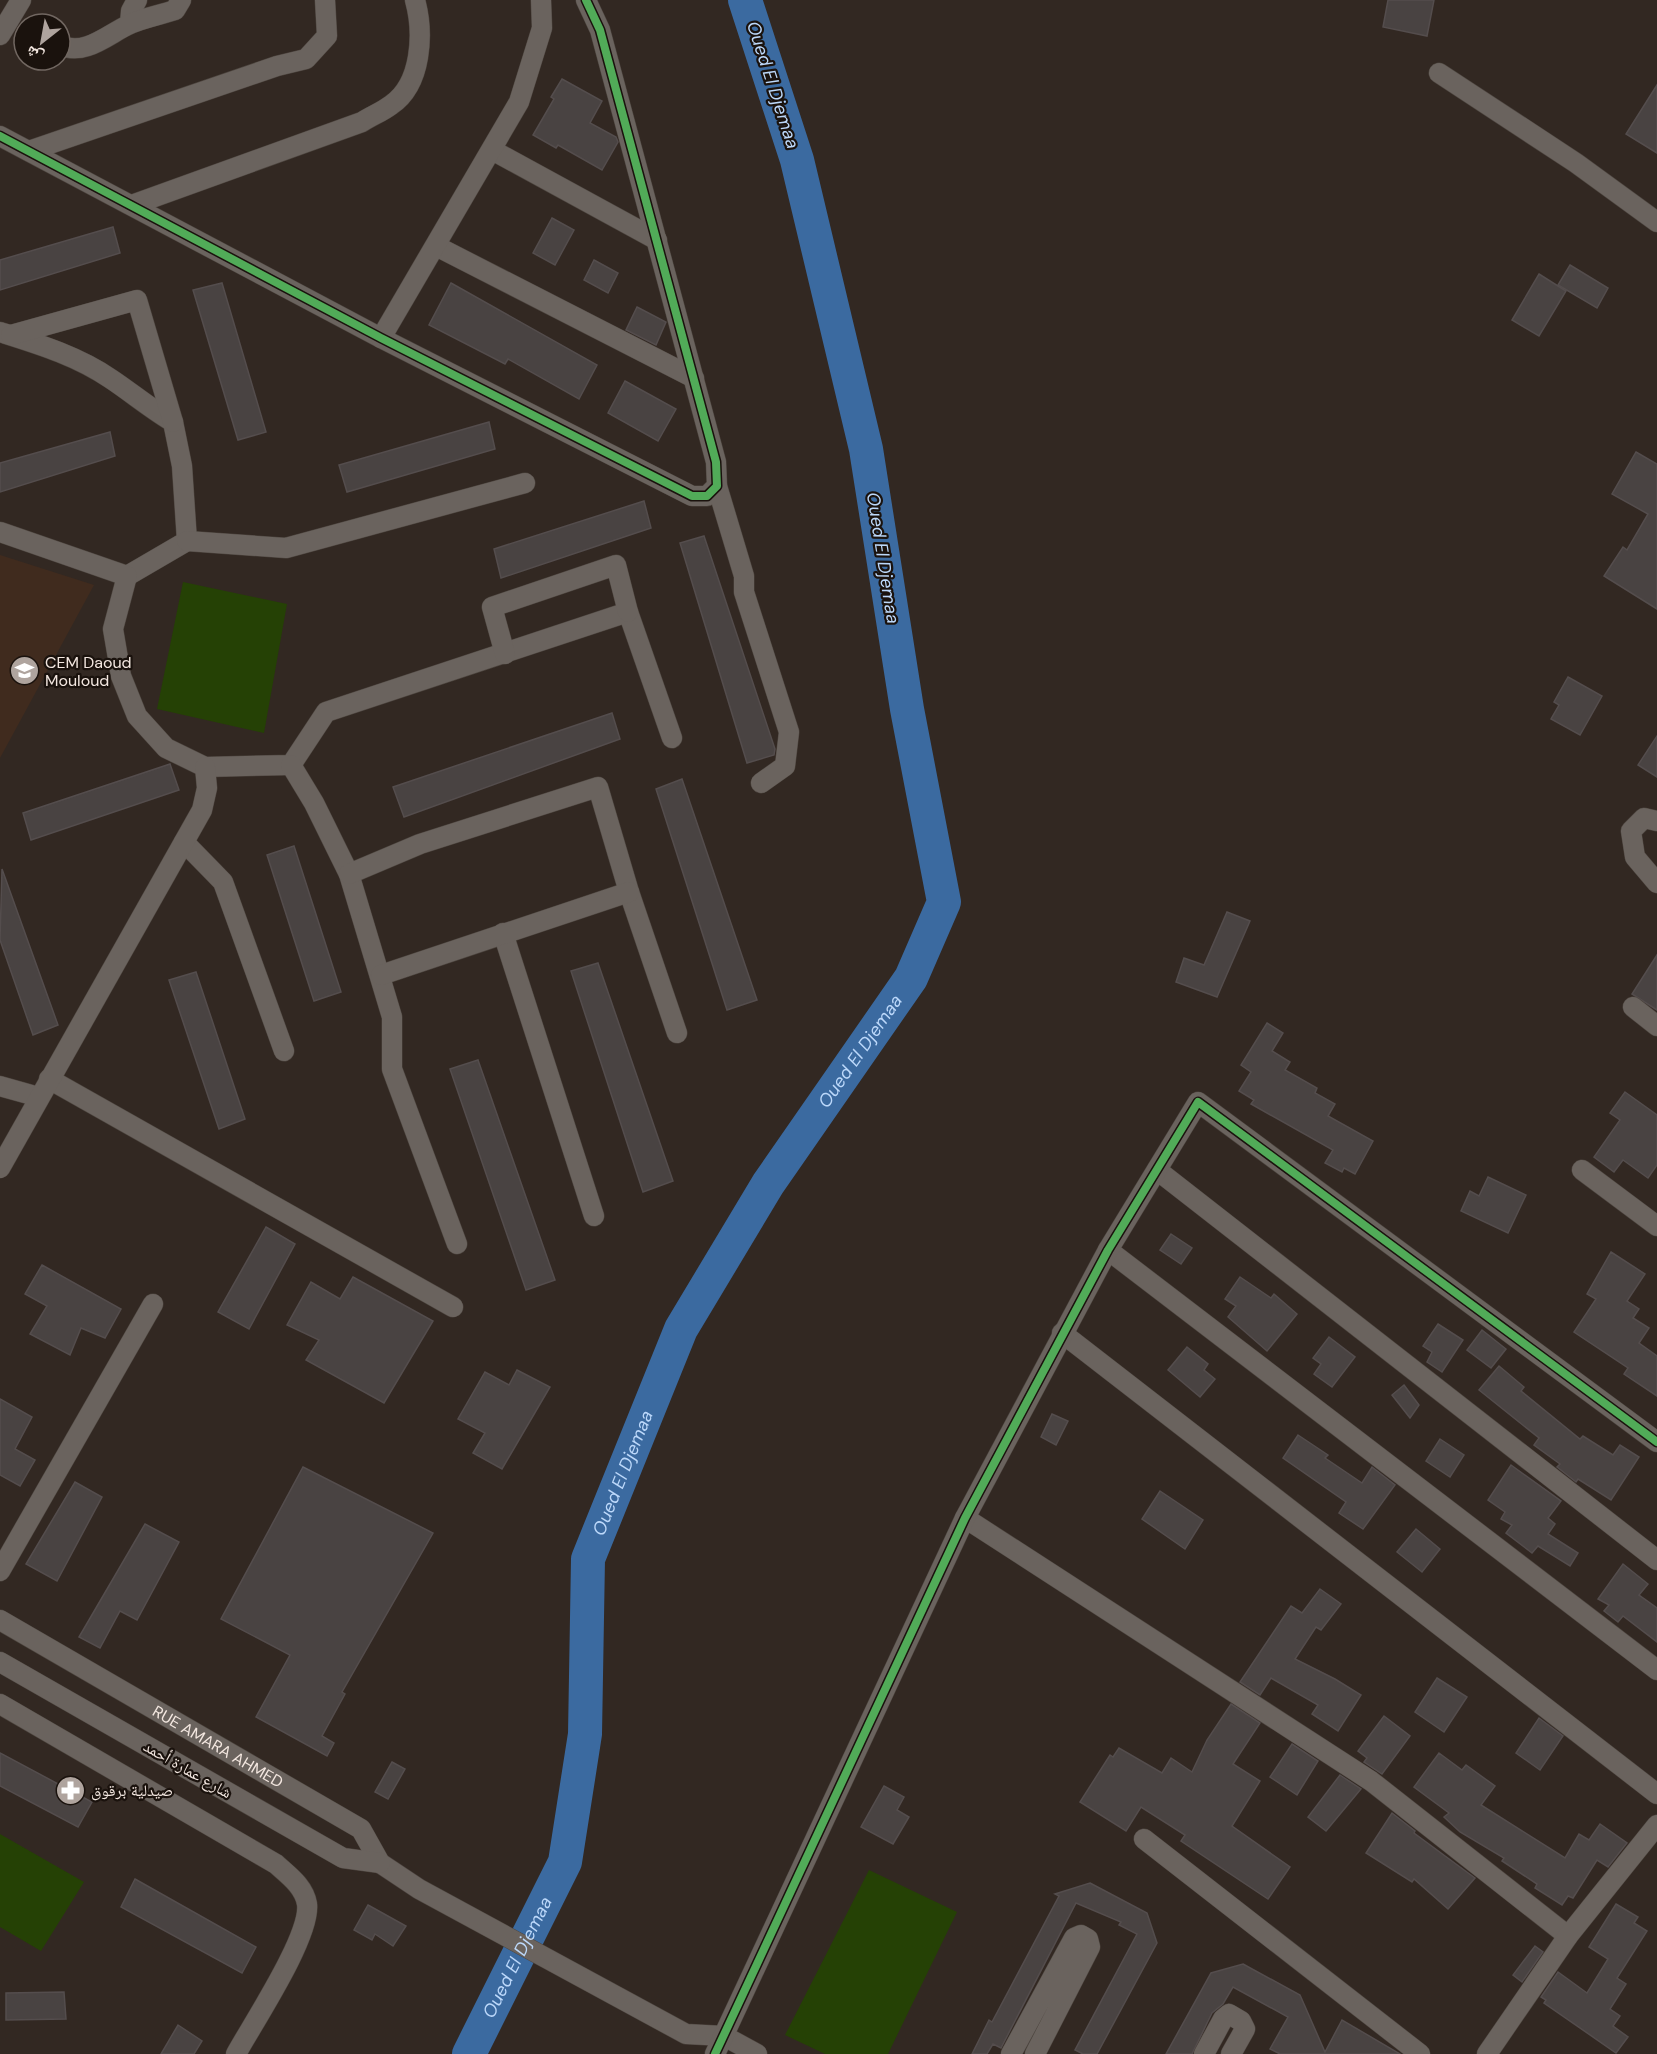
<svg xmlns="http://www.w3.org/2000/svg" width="1657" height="2054" viewBox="0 0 1657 2054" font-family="'DM Sans','Noto Naskh Arabic',sans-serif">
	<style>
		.built { fill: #402b1e }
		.green { fill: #254105 }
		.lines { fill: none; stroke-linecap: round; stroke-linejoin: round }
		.river { stroke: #3b6aa0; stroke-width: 34 }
		.building { fill: #494342; stroke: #544d4d; stroke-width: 1.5 }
		.minor-casing { stroke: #4d453f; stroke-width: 21 }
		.minor { stroke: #6a635e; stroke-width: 20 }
		.cycleway-casing { stroke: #1a120d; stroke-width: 11 }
		.cycleway { stroke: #51ab58; stroke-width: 8 }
		.labels { text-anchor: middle; stroke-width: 4.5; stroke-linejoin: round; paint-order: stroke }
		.poi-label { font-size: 16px; fill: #f3e7e0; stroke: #1a120d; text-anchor: start }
		.street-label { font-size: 16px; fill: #f3e7e0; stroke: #1a120d }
		.water-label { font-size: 18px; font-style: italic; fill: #bcd8fa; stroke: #1a120d }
	</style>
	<rect width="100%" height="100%" fill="#322822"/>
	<!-- built -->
	<polygon class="built" points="0,555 94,585 0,758"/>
	<!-- green -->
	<g class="green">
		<polygon points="183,582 287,604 264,733 157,709"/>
		<polygon points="0,1834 84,1882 41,1951 0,1927"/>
		<polygon points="869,1870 957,1912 888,2054 825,2054 785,2035"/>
	</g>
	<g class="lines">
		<!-- river -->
		<path class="river" id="s1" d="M 469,2054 L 565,1862 L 585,1734 L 588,1559 L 681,1329 L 768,1184 L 911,978 L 944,902 L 907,709 L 866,449 L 797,160 L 745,0"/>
	</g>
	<!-- building -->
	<g class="building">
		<polygon points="1388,0 1434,0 1427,36 1383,27"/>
		<polygon points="562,79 602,101 590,123 616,137 618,142 602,170 558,145 556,148 533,135 554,99 551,97"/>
		<polygon points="1657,85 1657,153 1626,134"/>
		<polygon points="552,218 574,230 555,265 533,253"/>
		<polygon points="113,227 120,253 0,290 0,260"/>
		<polygon points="594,260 618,273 608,293 584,280"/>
		<polygon points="1570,265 1608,288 1597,308 1558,285"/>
		<polygon points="1539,274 1566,291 1539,336 1512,320"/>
		<polygon points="222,283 266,432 238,440 193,290"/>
		<polygon points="451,283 597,365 579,399 508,359 505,364 429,325"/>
		<polygon points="637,307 666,322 656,345 626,330"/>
		<polygon points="625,381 676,409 658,441 608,413"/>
		<polygon points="489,422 495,449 347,492 339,465"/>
		<polygon points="110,432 115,456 0,492 0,463"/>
		<polygon points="1636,452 1657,464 1657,609 1604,576 1623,547 1627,550 1648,514 1612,494"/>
		<polygon points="644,501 651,528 501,578 494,549"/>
		<polygon points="704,536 775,749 774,755 747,763 680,543"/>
		<polygon points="1568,677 1602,696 1580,735 1551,719 1559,705 1554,702"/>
		<polygon points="612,713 620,739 404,817 393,787"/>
		<polygon points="1657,736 1657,777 1638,765"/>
		<polygon points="170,764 179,790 31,840 23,813"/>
		<polygon points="682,779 757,1000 727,1010 656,789"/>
		<polygon points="294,846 341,992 314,1001 267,855"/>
		<polygon points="2,869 58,1025 33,1035 0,940"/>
		<polygon points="1227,912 1250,921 1217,997 1176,982 1184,958 1204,965"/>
		<polygon points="1657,955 1657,1010 1632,994"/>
		<polygon points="598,963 673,1181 643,1192 571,971"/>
		<polygon points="196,972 245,1119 219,1129 169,980"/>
		<polygon points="1267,1023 1283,1033 1272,1051 1290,1062 1285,1070 1317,1088 1315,1093 1335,1104 1328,1116 1373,1141 1355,1174 1344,1168 1342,1172 1325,1163 1333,1150 1251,1104 1254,1100 1239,1091 1251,1072 1241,1065"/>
		<polygon points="478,1060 555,1280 526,1290 450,1069"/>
		<polygon points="1625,1092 1657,1115 1657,1165 1648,1178 1623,1160 1614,1172 1594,1157 1620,1120 1610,1113"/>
		<polygon points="1488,1177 1526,1195 1508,1233 1461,1211 1470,1191 1479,1196"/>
		<polygon points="266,1227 295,1244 249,1329 218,1312"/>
		<polygon points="1171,1234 1192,1248 1181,1264 1160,1250"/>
		<polygon points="1611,1252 1645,1274 1627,1301 1639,1309 1633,1318 1649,1328 1639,1343 1657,1356 1657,1396 1624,1374 1628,1368 1574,1332 1596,1299 1587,1294"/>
		<polygon points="42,1265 121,1309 105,1338 81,1328 70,1355 30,1334 47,1306 25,1294"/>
		<polygon points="353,1277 433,1321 384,1403 306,1360 319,1340 287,1325 311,1282 340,1299"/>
		<polygon points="1240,1277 1271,1298 1274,1294 1297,1314 1267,1351 1228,1317 1236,1306 1225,1299"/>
		<polygon points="1438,1324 1463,1340 1442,1372 1427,1362 1432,1352 1423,1346"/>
		<polygon points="1482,1330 1506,1349 1491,1368 1467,1350"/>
		<polygon points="1329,1337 1355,1357 1332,1387 1314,1374 1321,1364 1313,1358"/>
		<polygon points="1187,1347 1208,1364 1204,1370 1215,1379 1200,1397 1168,1370"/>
		<polygon points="1499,1366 1524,1387 1521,1391 1580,1439 1583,1436 1613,1455 1620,1445 1639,1457 1611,1500 1578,1479 1576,1482 1557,1467 1560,1464 1534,1445 1539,1438 1479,1390"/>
		<polygon points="517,1370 550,1387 502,1469 473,1453 485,1433 458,1419 485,1372 509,1385"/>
		<polygon points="1404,1385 1419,1405 1410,1418 1392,1395"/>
		<polygon points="0,1399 32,1417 15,1449 35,1460 20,1486 0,1475"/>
		<polygon points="1052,1414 1068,1421 1056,1445 1041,1437"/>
		<polygon points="1298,1435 1328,1455 1325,1458 1362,1483 1372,1467 1395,1485 1363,1529 1339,1513 1346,1502 1283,1458"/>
		<polygon points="1440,1439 1464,1455 1450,1477 1426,1461"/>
		<polygon points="1511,1465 1561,1501 1548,1518 1555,1524 1548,1534 1578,1553 1570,1566 1538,1546 1532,1553 1506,1533 1512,1525 1501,1519 1505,1512 1488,1500"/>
		<polygon points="303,1467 433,1533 342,1692 345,1694 322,1736 334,1743 327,1756 256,1717 290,1655 221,1619"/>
		<polygon points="75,1482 102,1497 57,1581 26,1564"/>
		<polygon points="1160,1491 1203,1520 1185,1549 1142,1519"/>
		<polygon points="145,1524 179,1542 137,1620 120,1611 100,1648 79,1637"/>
		<polygon points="1416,1529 1440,1549 1422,1572 1397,1552"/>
		<polygon points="1623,1564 1648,1584 1639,1595 1657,1608 1657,1642 1623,1616 1618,1622 1604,1611 1609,1605 1598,1599"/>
		<polygon points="1320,1589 1341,1604 1321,1630 1316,1627 1295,1659 1335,1679 1361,1695 1338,1731 1312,1714 1318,1705 1271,1678 1260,1695 1240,1682 1291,1606 1302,1613"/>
		<polygon points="1437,1678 1467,1697 1444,1732 1415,1712"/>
		<polygon points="1231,1704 1260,1723 1233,1764 1260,1781 1232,1826 1290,1867 1268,1899 1181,1841 1185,1835 1141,1807 1126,1831 1080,1802 1110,1755 1113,1757 1119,1748 1162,1773 1171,1758 1192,1772 1207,1740"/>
		<polygon points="1384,1716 1410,1736 1382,1774 1364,1762 1367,1758 1358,1751"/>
		<polygon points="1539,1718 1563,1736 1540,1770 1516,1753"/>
		<polygon points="1292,1744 1318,1761 1297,1795 1270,1777"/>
		<polygon points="0,1753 92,1802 78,1827 0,1786"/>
		<polygon points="1439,1753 1462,1770 1466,1765 1495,1786 1481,1805 1565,1858 1579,1834 1589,1840 1600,1824 1627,1843 1608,1867 1597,1860 1573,1898 1568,1896 1562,1905 1535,1888 1537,1884 1502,1861 1504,1858 1460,1832 1444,1817 1449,1813 1414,1787"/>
		<polygon points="392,1762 405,1769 388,1799 375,1792"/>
		<polygon points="1340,1775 1361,1789 1326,1831 1308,1817"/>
		<polygon points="884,1786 904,1797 897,1810 909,1817 893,1844 861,1827"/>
		<polygon points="1392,1813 1415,1831 1414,1833 1475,1878 1448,1909 1414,1879 1412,1882 1366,1853"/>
		<polygon points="135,1879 256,1947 242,1973 121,1907"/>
		<polygon points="1090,1883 1147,1913 1157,1943 1097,2054 1083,2054 1075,2050 1137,1934 1119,1925 1121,1922 1076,1903 1001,2048 993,2044 987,2054 972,2054 989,2020 992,2022 1059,1896 1055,1894"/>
		<polygon points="1616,1904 1638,1917 1634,1923 1647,1931 1617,1978 1626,1984 1610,2009 1620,2016 1613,2026 1628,2037 1616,2053 1544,2003 1546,2000 1541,1997 1558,1972 1587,1993 1608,1959 1589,1947"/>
		<polygon points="368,1905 406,1926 393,1946 375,1934 372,1940 354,1930"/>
		<polygon points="1535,1946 1543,1952 1522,1982 1513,1975"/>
		<polygon points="1243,1964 1300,1995 1325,2052 1342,2020 1400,2054 1280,2054 1270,2049 1288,2017 1233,1987 1223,2004 1212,2013 1192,2054 1166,2054 1211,1973"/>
		<polygon points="64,1992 66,2019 6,2020 6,1993"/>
		<polygon points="178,2025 202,2041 194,2054 161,2054"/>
	</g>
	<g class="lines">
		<defs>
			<g id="minor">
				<polyline points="130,24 131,11 137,0"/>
				<polyline points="0,35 21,0"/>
				<path d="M 60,45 C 85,57 108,34 130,24 C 144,18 160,15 175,10 L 181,0"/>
				<polyline points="1439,73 1576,163 1657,222"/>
				<polyline points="0,136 381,338 692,496 707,496 717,486 716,462 600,30 586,0"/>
				<polyline points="492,150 657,240"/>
				<polyline points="29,151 277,66 306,59 327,36 325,0"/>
				<path d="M 132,205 L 362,122 C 371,116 382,112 391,105 C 422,84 424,33 415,0"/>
				<polyline points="436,246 694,378"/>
				<path d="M 0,332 C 38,344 78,356 111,379 C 132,393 151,409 173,422 L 182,466 L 187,541 L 127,576"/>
				<polyline points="11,335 137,300 173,422"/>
				<polyline points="381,338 519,102 542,28 541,0"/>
				<polyline points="717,486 744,576 744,592 789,732 785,766 761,783"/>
				<polyline points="0,532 127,576 113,629 121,676 137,716 166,748 205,767 291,765 326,712 628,612 672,738"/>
				<polyline points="187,541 286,548 525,483"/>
				<polyline points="505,654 492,607 616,565 628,612"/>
				<polyline points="291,765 314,803 349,874 392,1017 392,1069 457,1244"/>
				<polyline points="1657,821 1644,818 1631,831 1635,857 1657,883"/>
				<polyline points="184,842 223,882 284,1051"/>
				<polyline points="349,874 420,844 598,787 629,892 677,1033"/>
				<polyline points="503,933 594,1216"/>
				<polyline points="381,975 629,892"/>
				<polyline points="1633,1007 1657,1026"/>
				<polyline points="49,1079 453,1307"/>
				<polyline points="0,1086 39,1097"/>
				<polyline points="0,1168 202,810 207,788 205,767"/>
				<polyline points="1157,1170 1657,1560"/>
				<polyline points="1582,1170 1657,1226"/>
				<polyline points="1108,1250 1657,1670"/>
				<polyline points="1062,1333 1657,1794"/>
				<polyline points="965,1518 1371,1781 1568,1936"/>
				<polyline points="0,1571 153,1304"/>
				<path id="s2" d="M 0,1620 L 361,1829 L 380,1863 L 419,1889 L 686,2034 L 724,2036 L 757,2054"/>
				<polyline points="0,1662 343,1858 380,1863"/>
				<path d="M 0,1704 L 276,1864 C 288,1875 304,1886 307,1904 C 311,1936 253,2023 236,2054"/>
				<polyline points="1144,1839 1420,2054"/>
				<polyline points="715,2054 965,1518 1108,1250 1198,1102 1657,1442"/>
				<polyline points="1011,2054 1074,1938 1081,1935 1088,1939 1090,1947 1035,2054"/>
				<polyline points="1204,2054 1223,2019 1229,2014 1241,2021 1245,2029 1231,2054"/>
				<polyline points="1487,2054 1568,1936 1657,1825"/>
			</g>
		</defs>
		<!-- minor casing -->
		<use href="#minor" class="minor-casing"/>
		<!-- minor -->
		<use href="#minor" class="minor"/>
		<defs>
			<g id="cycleway">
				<polyline points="0,136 381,338 692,496 707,496 717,486 716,462 600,30 586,0"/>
				<polyline points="715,2054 965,1518 1108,1250 1198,1102 1657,1442"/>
			</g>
		</defs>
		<!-- cycleway casing -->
		<use href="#cycleway" class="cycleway-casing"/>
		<!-- cycleway -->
		<use href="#cycleway" class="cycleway"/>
	</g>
	<!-- icons -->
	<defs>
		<symbol id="school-disc" viewBox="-11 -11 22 22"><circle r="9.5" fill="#afa49e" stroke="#1a120d"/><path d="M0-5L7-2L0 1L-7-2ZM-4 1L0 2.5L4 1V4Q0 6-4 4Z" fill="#fff"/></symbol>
		<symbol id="pharmacy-disc" viewBox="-11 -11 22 22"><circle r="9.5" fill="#afa49e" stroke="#1a120d"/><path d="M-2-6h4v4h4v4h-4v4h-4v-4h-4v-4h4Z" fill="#fff"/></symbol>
	</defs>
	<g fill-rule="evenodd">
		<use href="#school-disc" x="8" y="654" width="33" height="33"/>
		<use href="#pharmacy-disc" x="54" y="1774" width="33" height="33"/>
	</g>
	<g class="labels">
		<!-- poi labels -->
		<g class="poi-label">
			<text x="45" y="668">CEM Daoud<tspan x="45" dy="18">Mouloud</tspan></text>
			<text x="91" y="1796">صيدلية برقوق</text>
		</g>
		<!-- street labels -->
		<g class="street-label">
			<text dy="6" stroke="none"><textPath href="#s2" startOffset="252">RUE AMARA AHMED</textPath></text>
			<text transform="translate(188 1769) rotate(30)" y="6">شارع عمارة أحمد</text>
		</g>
		<!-- water labels -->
		<g class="water-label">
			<text transform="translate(773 85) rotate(72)" y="6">Oued El Djemaa</text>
			<text transform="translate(883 558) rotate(81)" y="6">Oued El Djemaa</text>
			<text dy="6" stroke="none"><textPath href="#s1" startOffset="1098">Oued El Djemaa</textPath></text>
			<text dy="6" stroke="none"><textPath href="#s1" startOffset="612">Oued El Djemaa</textPath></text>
			<text dy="6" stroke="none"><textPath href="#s1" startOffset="108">Oued El Djemaa</textPath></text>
		</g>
	</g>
	<!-- north arrow -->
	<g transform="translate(42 42) rotate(211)"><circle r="28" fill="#1a120d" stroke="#716761" stroke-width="1.5"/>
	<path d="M0-4.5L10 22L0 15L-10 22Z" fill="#afa49e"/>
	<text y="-9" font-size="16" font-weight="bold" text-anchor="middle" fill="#f3e7e0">ش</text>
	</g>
</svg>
